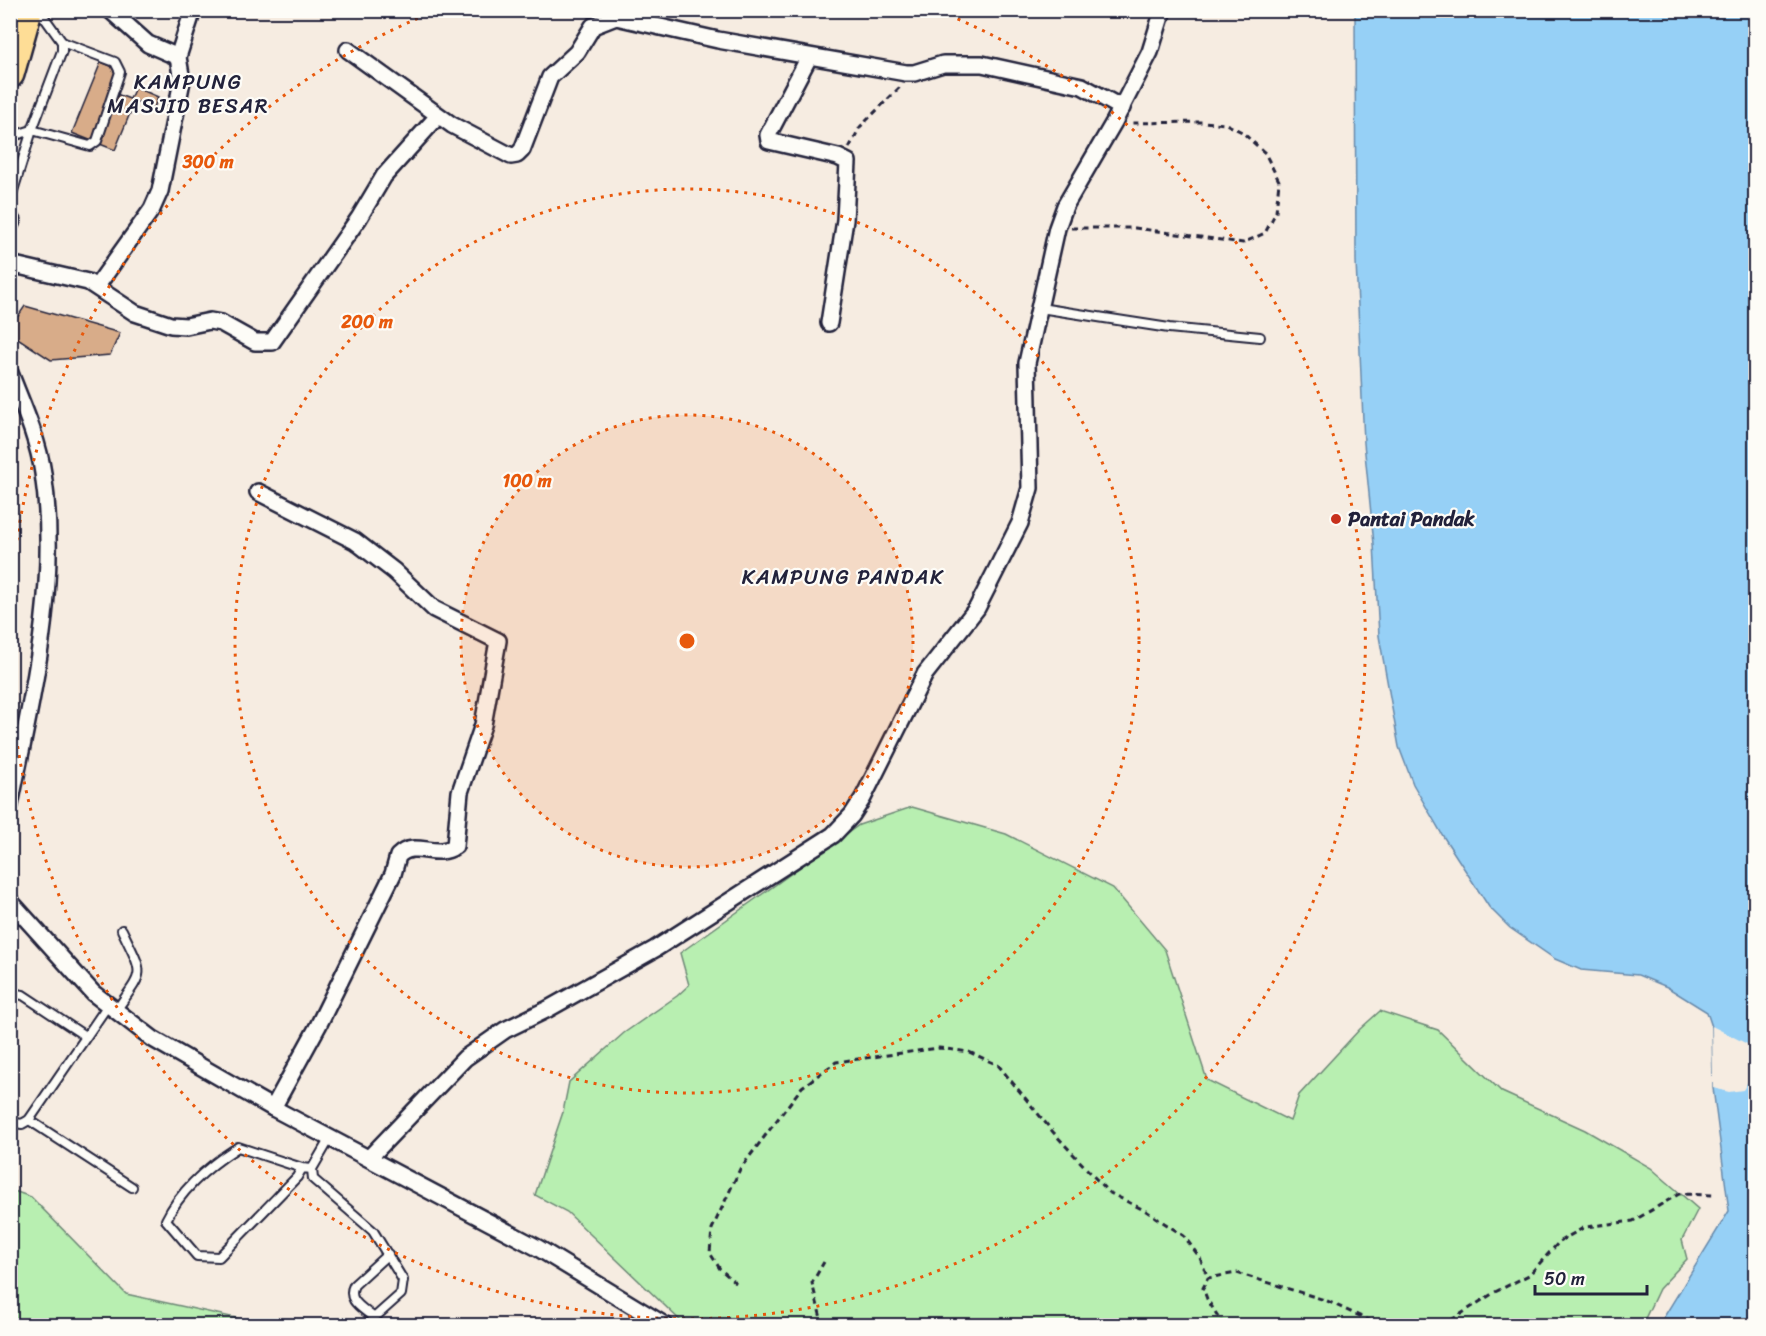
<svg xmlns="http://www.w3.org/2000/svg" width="1766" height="1336" viewBox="0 0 1766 1336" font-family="Sriracha,sans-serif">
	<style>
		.green { fill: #b8efb1; stroke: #6d8876; stroke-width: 1.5 }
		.water { fill: #96d0f6; stroke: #688aab; stroke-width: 1.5 }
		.pier { fill: #f6ece1 }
		.building { fill: #d8ac89; stroke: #22223b; stroke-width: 1.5 }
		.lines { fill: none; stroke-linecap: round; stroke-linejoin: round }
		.lane-casing { stroke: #22223b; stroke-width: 12 }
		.street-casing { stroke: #22223b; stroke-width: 20 }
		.highway-casing { stroke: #22223b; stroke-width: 32 }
		.path { stroke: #22223b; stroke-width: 3; stroke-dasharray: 6 4.5; stroke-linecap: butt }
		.lane { stroke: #fdfcf7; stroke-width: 8 }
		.street { stroke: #fdfcf7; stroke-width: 15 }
		.highway { stroke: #fedd96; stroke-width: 27 }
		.ring { fill: none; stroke: #e8590c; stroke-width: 3; stroke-dasharray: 3 6 }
		.poi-dot { fill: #c8321e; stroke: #fdfcf7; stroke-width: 2 }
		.labels { text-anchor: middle; stroke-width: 4.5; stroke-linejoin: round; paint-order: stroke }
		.poi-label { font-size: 20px; font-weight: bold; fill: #22223b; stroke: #fdfcf7; text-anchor: start }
		.neighbourhood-label { font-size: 21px; letter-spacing: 1.5px; fill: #22223b; stroke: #fdfcf7 }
		.centre { fill: #e8590c; stroke: #fdfcf7; stroke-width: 3 }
		.ring-label { font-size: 18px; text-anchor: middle; font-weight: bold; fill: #e8590c; stroke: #fdfcf7; stroke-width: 4.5; stroke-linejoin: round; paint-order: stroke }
	</style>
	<rect width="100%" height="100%" fill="#f6ece1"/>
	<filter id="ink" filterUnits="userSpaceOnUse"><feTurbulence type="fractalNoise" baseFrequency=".0167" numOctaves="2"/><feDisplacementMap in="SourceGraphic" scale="12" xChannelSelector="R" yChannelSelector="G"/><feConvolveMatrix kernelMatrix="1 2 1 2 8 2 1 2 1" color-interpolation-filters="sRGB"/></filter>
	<g filter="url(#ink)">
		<!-- green -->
		<g class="green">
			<polygon points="912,807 1006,834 1113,888 1165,950 1207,1080 1290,1121 1299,1095 1360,1029 1380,1011 1438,1030 1502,1092 1585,1130 1651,1168 1698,1209 1682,1240 1687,1259 1659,1289 1642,1325 686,1326 567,1212 535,1195 563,1112 569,1082 624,1033 677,996 689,985 680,953 859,825"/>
			<polygon points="11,1190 31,1197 126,1294 268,1325 11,1325"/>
		</g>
		<!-- water -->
		<polygon class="water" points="1355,11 1755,11 1755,1325 1659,1325 1729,1211 1713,1088 1712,1027 1707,1012 1667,987 1638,975 1581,970 1555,959 1510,928 1489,907 1443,836 1413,784 1399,747 1379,636 1374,544 1364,443 1356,261"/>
		<!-- pier -->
		<polygon class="pier" points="1712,1026 1755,1048 1755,1076 1752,1075 1743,1090 1729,1092 1713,1088"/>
		<!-- building -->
		<g class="building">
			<polygon points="101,62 123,71 114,93 135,101 115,150 72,133"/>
			<polygon points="135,87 158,97 154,108 130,99"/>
			<polygon points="25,306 120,333 110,355 51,360 10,333 10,328"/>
		</g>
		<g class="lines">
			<defs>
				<g id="lane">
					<polyline points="10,137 32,130 62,51 62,42 39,10"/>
					<polyline points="12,194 32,130 90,146 97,141 120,72 115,62 62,42"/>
					<polyline points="1040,308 1169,328 1260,337"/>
					<polyline points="10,993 23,995 85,1036"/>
					<path d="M 115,1012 C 145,969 145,978 122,930"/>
					<polyline points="29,1120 132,1187"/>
					<polyline points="10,1122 22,1124 29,1120 108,1005"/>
					<path d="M 330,1138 L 312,1169 L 313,1179 L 373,1231 L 403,1280 L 401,1294 L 374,1318 C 363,1308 346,1301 354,1285 L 388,1254"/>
					<path d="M 302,1168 L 297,1177 L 219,1257 L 197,1256 L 166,1220 C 181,1189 210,1165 238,1147 L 302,1168 L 312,1169"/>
				</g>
				<g id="street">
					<polyline points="110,10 148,44 178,57"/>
					<polyline points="348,50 452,125 511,156 517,155 522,150 550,77 577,52 593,26 616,17 718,40 906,73 914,73 943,64 982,64 1082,86 1122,108"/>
					<polyline points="809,57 768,135 769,141 838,157 848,162 845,220 829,323"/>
					<polyline points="10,225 12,221"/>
					<polyline points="10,264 88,282 135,313 171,325 186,326 210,321 221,323 255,342 272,342 359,218 384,176 438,116"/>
					<polyline points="97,286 152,209 160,191 182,81 178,57 193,10"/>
					<path d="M 10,373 C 23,406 38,439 43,473 C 60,585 32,696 10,805"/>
					<path d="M 258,492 L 355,541 L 394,571 L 434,609 L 498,641 L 483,725 L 460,792 L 455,846 C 436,860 415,839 398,856 L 393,874 L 318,1026 L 273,1108"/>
					<polyline points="10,901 93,993 153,1039 273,1108 538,1248 666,1326"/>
					<polyline points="369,1158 465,1058 505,1030 548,1009 655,949 833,835 852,815 863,798 925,674 977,608 1020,523 1030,488 1027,363 1057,228 1065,206 1114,122 1150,52 1163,10"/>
				</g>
				<polyline id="highway" points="10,74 28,10"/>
			</defs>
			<!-- lane casing -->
			<use href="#lane" class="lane-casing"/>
			<!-- street casing -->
			<use href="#street" class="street-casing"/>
			<!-- highway casing -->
			<use href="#highway" class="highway-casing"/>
			<!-- path -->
			<g class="path">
				<polyline points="849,148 860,127 900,87"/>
				<polyline points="1071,228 1135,228 1243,243 1265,233 1276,212 1279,181 1265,153 1242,132 1226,124 1204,122 1130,123"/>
				<polyline points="736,1283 720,1269 710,1253 712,1229 740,1169 802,1087 836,1062 939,1048 969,1052 998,1065 1053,1132 1108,1192 1146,1211 1184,1236 1200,1258 1208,1278"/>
				<polyline points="823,1326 812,1283 824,1262"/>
				<polyline points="1224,1326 1207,1299 1203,1288 1208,1278 1237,1273 1325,1300 1381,1326"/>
				<polyline points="1442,1326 1495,1292 1529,1275 1560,1241 1585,1227 1633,1221 1679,1194 1714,1195"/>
			</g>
			<!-- lane -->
			<use href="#lane" class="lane"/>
			<!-- street -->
			<use href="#street" class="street"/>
			<!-- highway -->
			<use href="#highway" class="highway"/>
		</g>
	</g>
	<!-- distance rings -->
	<circle cx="687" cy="641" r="226" fill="#e8590c" fill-opacity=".12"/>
	<g class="ring">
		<circle cx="687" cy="641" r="226"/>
		<circle cx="687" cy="641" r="452"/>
		<path d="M11 594A678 678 0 0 1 433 12M941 12A678 678 0 1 1 11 688"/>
	</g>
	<!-- markers -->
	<circle class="poi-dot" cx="1336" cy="519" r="6"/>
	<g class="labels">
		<!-- poi labels -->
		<g class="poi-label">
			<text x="1348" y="526">Pantai Pandak</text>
		</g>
		<!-- neighbourhood labels -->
		<g class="neighbourhood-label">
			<text x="188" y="89">KAMPUNG<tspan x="188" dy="24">MASJID BESAR</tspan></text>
			<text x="843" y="584">KAMPUNG PANDAK</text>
		</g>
	</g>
	<circle cx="687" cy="641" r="9" class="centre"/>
	<g class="ring-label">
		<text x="208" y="168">300 m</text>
		<text x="367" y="328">200 m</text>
		<text x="527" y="487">100 m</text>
	</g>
	<!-- margin -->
	<rect width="1766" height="1336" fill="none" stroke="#fdfcf7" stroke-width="36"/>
	<rect x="18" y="18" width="1730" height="1300" fill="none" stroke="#22223b" stroke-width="2" filter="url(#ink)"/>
	<!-- scale -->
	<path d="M1535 1285v9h112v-9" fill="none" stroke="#22223b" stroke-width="3"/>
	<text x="1544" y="1285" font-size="18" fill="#22223b" stroke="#fdfcf7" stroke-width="4.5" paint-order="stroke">50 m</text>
</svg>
